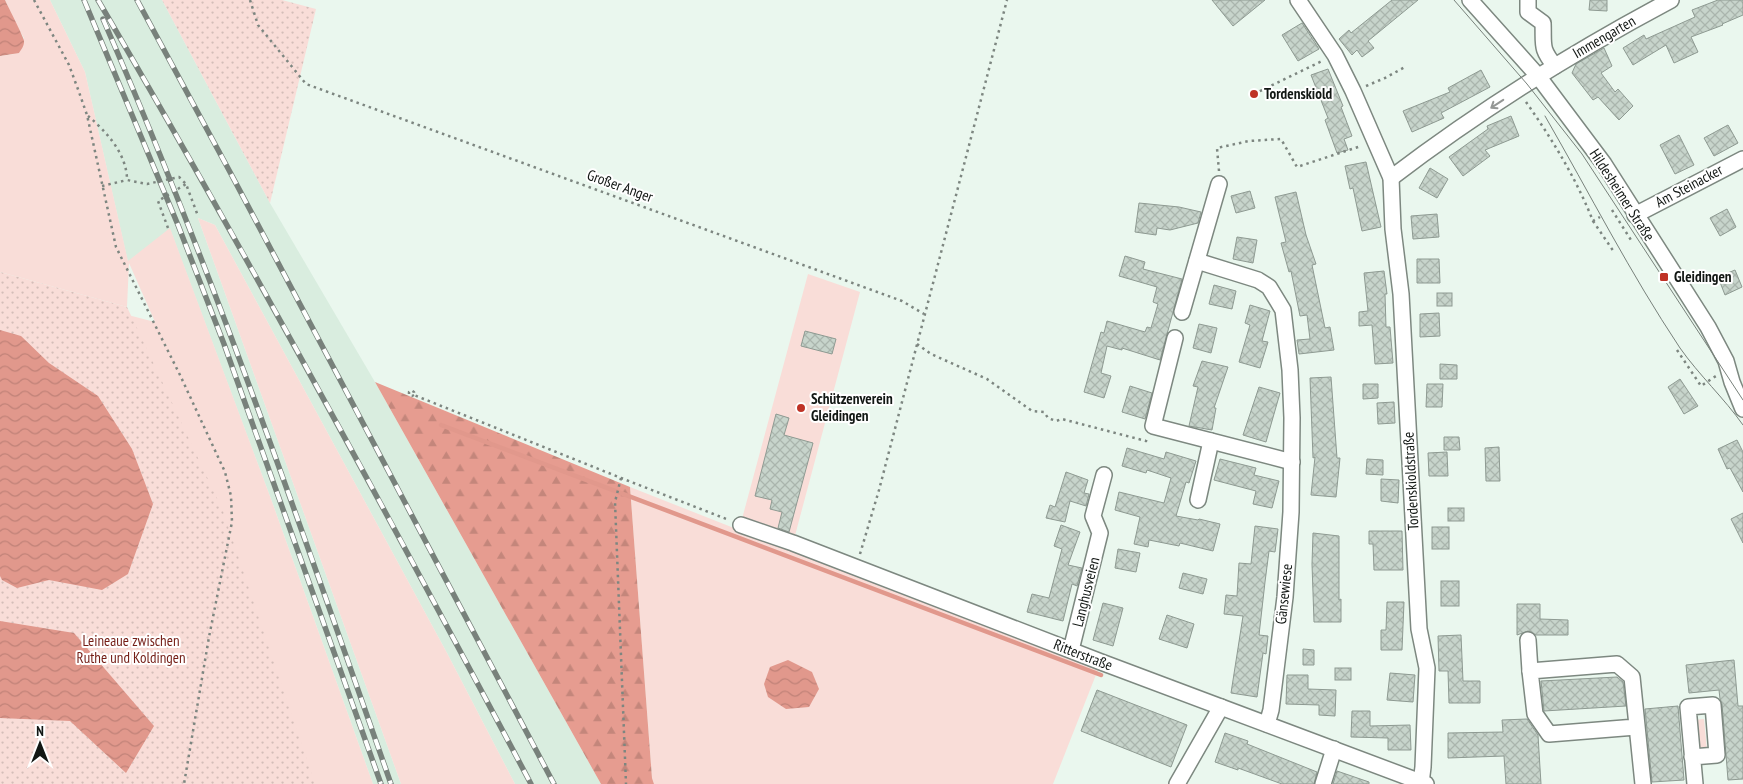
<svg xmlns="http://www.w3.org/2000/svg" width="1743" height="784" viewBox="0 0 1743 784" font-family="'PT Sans Narrow',sans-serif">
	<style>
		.built { fill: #d9eddf }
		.grass { fill: #f9ddd8 }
		.forest { fill: url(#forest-firs) }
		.park { fill: url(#park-dots) }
		.water { fill: url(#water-waves) }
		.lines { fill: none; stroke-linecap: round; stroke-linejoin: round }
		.stream { stroke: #e1988c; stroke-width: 4.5 }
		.building { fill: url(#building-cross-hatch); stroke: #8e9a92 }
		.minor-casing { stroke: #7d8880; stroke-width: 18 }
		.path { stroke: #7d8680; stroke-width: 2.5; stroke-dasharray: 2.5 4; stroke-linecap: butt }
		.minor { stroke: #fff; stroke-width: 15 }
		.tram { stroke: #78817b; stroke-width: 1 }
		.rail-casing { stroke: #78817b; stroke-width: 5.5 }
		.rail { stroke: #fff; stroke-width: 4; stroke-dasharray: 11; stroke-linecap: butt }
		.oneway { stroke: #949795 }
		.poi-dot { fill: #bf3226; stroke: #fff; stroke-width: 2 }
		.labels { text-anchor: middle; stroke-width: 4; stroke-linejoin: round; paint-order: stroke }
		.street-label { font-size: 15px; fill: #121714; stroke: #fff }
		.poi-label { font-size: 15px; font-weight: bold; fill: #121714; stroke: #fff; text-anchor: start }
		.park-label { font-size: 15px; fill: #741e16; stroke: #fff }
	</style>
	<defs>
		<pattern id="forest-firs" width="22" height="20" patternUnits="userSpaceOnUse" patternTransform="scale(1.25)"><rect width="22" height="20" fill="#e69c90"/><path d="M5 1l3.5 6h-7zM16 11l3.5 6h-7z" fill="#c4867b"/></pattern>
		<pattern id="park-dots" width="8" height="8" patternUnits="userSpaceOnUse" patternTransform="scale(1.25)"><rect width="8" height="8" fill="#f9ddd8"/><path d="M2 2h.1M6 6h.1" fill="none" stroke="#d4bdb8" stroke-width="1.8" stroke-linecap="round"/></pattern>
		<pattern id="water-waves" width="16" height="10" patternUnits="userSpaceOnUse" patternTransform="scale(1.25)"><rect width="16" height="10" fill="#e1988c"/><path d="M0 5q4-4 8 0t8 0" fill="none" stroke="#c08278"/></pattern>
		<pattern id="building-cross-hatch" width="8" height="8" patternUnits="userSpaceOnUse" patternTransform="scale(1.25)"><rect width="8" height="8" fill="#c7d4cb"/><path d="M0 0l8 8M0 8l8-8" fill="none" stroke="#aab5ad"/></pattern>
	</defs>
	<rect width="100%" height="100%" fill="#eaf7ee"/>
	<!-- built -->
	<polygon class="built" points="50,0 162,0 270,203 375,382 601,784 515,784 447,653 215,225 198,218 401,784 373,784 271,499 170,229 128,262 85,72"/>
	<!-- grass -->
	<g class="grass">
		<polygon points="5,0 50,0 85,72 128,261 170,228 271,499 373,784 0,784 0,282 155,322 129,263 127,307 0,272 0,56 14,54 24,38 17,26"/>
		<polygon points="198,218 215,225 447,653 515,784 401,784"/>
		<polygon points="808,274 860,292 793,543 1101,662 1053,784 654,784 652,778 630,487 739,530"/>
		<polygon points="1704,719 1707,751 1697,752 1694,720"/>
	</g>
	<!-- forest -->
	<polygon class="forest" points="375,382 630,487 652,778 654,784 601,784"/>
	<!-- park -->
	<g class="park">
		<polygon points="162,0 282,0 316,9 270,203"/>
		<polygon points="0,272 127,307 223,511 315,784 0,784"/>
	</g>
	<!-- water -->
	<g class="water">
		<path d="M 0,0 L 5,0 C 8,7 25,39 24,42 C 24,46 21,50 19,53 L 0,56 Z"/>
		<polygon points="0,330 21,336 49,363 98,396 132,449 153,504 128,574 102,590 49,580 17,588 2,580 0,576"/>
		<polygon points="0,621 74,633 154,726 126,773 70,721 0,718"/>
		<polygon points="788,660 812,672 819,689 809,707 786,709 768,697 764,684 770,667"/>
	</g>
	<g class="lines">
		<!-- stream -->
		<polyline class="stream" points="441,425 1101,675"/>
	</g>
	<!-- building -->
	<g class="building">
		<polygon points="1212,0 1265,0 1233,26"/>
		<polygon points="1392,0 1418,0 1368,41 1374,48 1362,57 1357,50 1352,55 1339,39 1349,30 1351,33"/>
		<polygon points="1590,0 1607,0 1607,11 1589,10"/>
		<polygon points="1718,0 1743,0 1743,15 1722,24 1723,25 1691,37 1698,52 1674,63 1666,45 1633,65 1623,48 1644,35 1646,39 1695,17 1692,10"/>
		<polygon points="1302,23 1319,49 1298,61 1282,35"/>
		<polygon points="1604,48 1612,66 1601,73 1615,92 1618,89 1633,106 1619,120 1598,97 1593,100 1572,73 1576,64"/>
		<polygon points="1328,69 1343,106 1341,107 1352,136 1344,139 1348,150 1337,153 1325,120 1328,118 1311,75"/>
		<polygon points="1481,70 1490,87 1441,113 1444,118 1412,132 1403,111 1450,92 1448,88"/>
		<polygon points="1511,116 1519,136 1485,150 1490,156 1463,176 1449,157 1488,129 1487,126"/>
		<polygon points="1728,125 1738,143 1714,156 1704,138"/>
		<polygon points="1679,135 1694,165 1675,174 1660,145"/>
		<polygon points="1366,162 1381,227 1362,231 1353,188 1350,189 1345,166"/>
		<polygon points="1430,168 1448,179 1437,198 1419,188"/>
		<polygon points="1250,191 1255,208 1236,213 1231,196"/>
		<polygon points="1296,192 1306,235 1316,264 1312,265 1325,328 1330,327 1334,350 1299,354 1297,340 1310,339 1307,315 1300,316 1291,271 1289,272 1281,243 1286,242 1275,197"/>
		<polygon points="1139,203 1179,207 1201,212 1198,223 1170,230 1157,228 1156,235 1135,232"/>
		<polygon points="1727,209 1736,227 1720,236 1710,218"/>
		<polygon points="1437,214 1439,237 1413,239 1411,216"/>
		<polygon points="1237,237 1257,240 1253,263 1233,259"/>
		<polygon points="1125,256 1145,262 1143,269 1182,279 1160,360 1122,348 1122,350 1107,346 1101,373 1111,376 1104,398 1084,392 1101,332 1104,333 1107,321 1145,332 1147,327 1151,328 1158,304 1153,302 1157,287 1119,276"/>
		<polygon points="1417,259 1439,259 1440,283 1417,283"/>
		<polygon points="1735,270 1742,287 1725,295 1718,277"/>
		<polygon points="1384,271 1387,294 1385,294 1386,327 1390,327 1393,363 1375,364 1372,325 1359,326 1359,312 1368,311 1364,273"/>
		<polygon points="1214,285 1236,291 1232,309 1209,304"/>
		<rect x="1437" y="293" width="15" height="13"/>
		<polygon points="1250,305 1270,311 1262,341 1268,342 1260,368 1239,362 1250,325 1245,323"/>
		<polygon points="1439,313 1440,336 1420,337 1420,314"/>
		<polygon points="1199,324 1217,328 1211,353 1193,348"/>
		<polygon points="805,331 836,339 832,354 801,346"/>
		<polygon points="1202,361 1228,367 1214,408 1216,408 1212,430 1189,426 1198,387 1193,386"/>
		<polygon points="1440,364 1457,365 1457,379 1440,379"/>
		<polygon points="1331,377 1337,458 1340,458 1336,497 1311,495 1315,457 1313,458 1310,378"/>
		<polygon points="1680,379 1698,406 1684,414 1668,387"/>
		<polygon points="1363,384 1378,384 1378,398 1363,399"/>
		<polygon points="1427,384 1443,384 1442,407 1426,407"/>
		<polygon points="1130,386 1152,393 1145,419 1122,412"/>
		<polygon points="1259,387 1280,393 1266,442 1243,435"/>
		<polygon points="1394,402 1395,423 1378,424 1377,403"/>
		<polygon points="776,414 789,418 784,435 813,443 789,532 778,528 782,512 770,509 772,500 755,496"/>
		<polygon points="1444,437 1459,437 1460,450 1444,450"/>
		<polygon points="1737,440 1743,452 1743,492 1730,468 1727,469 1718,449"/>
		<polygon points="1499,447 1500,481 1486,481 1485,448"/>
		<polygon points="1127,448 1164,459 1166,452 1196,461 1189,483 1186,482 1176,516 1198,520 1199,519 1220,524 1213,551 1180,543 1179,546 1149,540 1148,547 1134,544 1140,517 1115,510 1119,492 1164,503 1171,478 1147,470 1146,473 1122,466"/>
		<polygon points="1447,452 1448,476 1429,476 1428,453"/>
		<polygon points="1220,459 1256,468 1254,475 1279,481 1272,508 1253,504 1256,491 1214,480"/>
		<polygon points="1367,459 1383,460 1383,475 1366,474"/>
		<polygon points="1066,472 1088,480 1084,493 1089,494 1086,506 1070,501 1065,522 1046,518 1050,505 1055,507"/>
		<polygon points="1381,479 1399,480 1398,503 1381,501"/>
		<rect x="1448" y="508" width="16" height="13"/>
		<polygon points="1743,513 1743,543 1731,519"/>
		<polygon points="1061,525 1080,532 1068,565 1082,568 1077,586 1072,584 1063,621 1027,612 1032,594 1049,598 1062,549 1054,546"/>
		<polygon points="1255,526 1278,529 1275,552 1269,551 1265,582 1259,635 1268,636 1266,654 1263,653 1257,697 1231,693 1243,616 1224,614 1226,595 1237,596 1239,563 1251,564"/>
		<rect x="1432" y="527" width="17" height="22"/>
		<polygon points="1369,531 1402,531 1403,570 1374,570 1373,544 1369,544"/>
		<polygon points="1313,533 1339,536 1339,600 1341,599 1341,622 1314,622 1312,564"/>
		<polygon points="1118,549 1140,553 1136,572 1115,568"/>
		<polygon points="1183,573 1207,579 1203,594 1179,588"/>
		<rect x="1441" y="581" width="18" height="25"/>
		<polygon points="1387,602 1404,602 1402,650 1381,650 1381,630 1386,630"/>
		<polygon points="1103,603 1123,608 1113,646 1093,640"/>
		<polygon points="1517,604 1540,604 1540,619 1568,620 1568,635 1536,635 1528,631 1517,635"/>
		<polygon points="1167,615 1194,624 1187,648 1159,639"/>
		<polygon points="1461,635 1463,681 1480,681 1480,703 1449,703 1448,671 1439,671 1438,636"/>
		<polygon points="1303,649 1314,650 1314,665 1303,665"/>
		<polygon points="1734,660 1738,706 1743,706 1743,779 1728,780 1722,704 1720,699 1719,690 1689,693 1686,665"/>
		<rect x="1335" y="668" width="16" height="12"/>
		<polygon points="1390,673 1415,675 1413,702 1387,700"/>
		<polygon points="1287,675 1308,675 1308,689 1336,690 1335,716 1319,715 1319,705 1286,704"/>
		<polygon points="1617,677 1623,682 1626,706 1544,711 1541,681"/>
		<polygon points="1097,690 1187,725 1171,767 1081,731"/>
		<polygon points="1678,706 1684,780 1652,782 1645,709"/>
		<polygon points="1352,711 1370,711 1370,726 1410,725 1411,750 1388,750 1388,738 1351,737"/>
		<polygon points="1527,719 1538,735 1541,784 1506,784 1504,756 1448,758 1448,733 1503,732 1502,720"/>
		<polygon points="1225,733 1248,741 1247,744 1317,772 1314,784 1282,784 1238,768 1238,770 1215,762"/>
		<polygon points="1337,771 1369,782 1369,784 1333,784"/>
	</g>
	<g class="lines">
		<defs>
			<g id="minor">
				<polyline points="1298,0 1335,55 1353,91 1391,178 1393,229 1401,294 1419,629 1427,668 1423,767 1421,783"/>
				<polyline points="1470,0 1538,76 1604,164 1708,327 1726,361 1732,382 1743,409"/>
				<path d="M 1528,0 L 1528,12 L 1543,23 C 1544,45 1540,48 1555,66"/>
				<path d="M 1391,178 C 1479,111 1573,52 1671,0"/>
				<polyline points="1635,215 1743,159"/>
				<polyline points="1197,261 1258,280 1269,287 1283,310 1290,370 1292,418 1291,512 1285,597 1271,710 1267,724"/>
				<polyline points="1182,312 1219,184"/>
				<polyline points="1175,338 1153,426 1292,462"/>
				<polyline points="1198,500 1211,441"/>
				<polyline points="741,525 793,543 1101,662 1426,784"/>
				<polyline points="1528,640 1530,671"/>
				<polyline points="1071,650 1100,533 1093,516 1104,475"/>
				<polyline points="1636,727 1549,734 1535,714 1530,671 1617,664 1632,677 1643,784"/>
				<polyline points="1692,757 1717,755 1713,705 1688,707 1695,784"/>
				<polyline points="1177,784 1221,707"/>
				<polyline points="1323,784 1334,749"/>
			</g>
		</defs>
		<!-- minor casing -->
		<use href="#minor" class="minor-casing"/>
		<!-- path -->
		<g class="path">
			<polyline points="34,0 69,65 79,92 87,115 116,247 180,375 225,472 231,496 232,522 209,637 184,784"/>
			<polyline points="250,0 258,25 306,84 902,301 924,314"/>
			<polyline points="1366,86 1385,78 1405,67"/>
			<polyline points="1254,94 1322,61"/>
			<path d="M 1526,102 C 1552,139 1576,178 1593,221 L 1600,217"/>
			<path d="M 88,116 C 106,131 127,154 127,180 L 147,184 L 179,177 L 186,184 L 198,216"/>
			<polyline points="1219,171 1217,148 1249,141 1281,139 1297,167 1361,146"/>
			<polyline points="102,186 127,180"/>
			<polyline points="1612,210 1631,240"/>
			<polyline points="1593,221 1614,252"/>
			<polyline points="168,228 158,201 186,184"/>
			<polyline points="917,344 931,354 987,379 1032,411 1044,412 1048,418 1056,421 1062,419 1146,441 1147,438"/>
			<polyline points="1677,350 1701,386 1716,376"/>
			<polyline points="414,395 412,396 409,395 409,392 411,390 414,392 414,395 621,478 729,520"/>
			<polyline points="621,478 615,502 626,784"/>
			<polyline points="860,554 879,490 1007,0"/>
		</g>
		<!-- minor -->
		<use href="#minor" class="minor"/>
		<!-- tram -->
		<g class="tram">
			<polyline points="1454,0 1527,84 1582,154 1743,400"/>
			<path d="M 1545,116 C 1590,194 1630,273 1680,348 C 1699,375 1724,398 1743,425"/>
		</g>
		<defs>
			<g id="rail">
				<polyline points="84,0 178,225 224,344 381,784"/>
				<path d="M 98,0 C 249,258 391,520 531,784"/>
				<polyline points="137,0 230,172 554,784"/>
				<path d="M 103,19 C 212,269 301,527 391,784"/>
			</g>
		</defs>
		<!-- rail casing -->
		<use href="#rail" class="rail-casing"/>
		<!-- rail -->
		<use href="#rail" class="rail"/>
	</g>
	<!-- one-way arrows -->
	<defs><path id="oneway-shaft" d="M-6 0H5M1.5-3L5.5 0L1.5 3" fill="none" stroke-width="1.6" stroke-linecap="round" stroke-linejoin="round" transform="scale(1.25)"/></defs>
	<use class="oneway" href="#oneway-shaft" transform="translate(1497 104) rotate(147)"/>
	<!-- markers -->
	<g class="poi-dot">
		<circle cx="1254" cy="94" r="5"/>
		<rect x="1659" y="272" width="10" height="10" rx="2.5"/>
		<circle cx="801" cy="408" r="5"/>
	</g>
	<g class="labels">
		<!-- street labels -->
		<g class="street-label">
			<text transform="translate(1604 37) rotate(-30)" y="5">Immengarten</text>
			<text transform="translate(620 186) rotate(20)" y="5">Großer Anger</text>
			<text transform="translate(1689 186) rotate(-28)" y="5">Am Steinacker</text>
			<text transform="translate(1622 195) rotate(57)" y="5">Hildesheimer Straße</text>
			<text transform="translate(1411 481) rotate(-93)" y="5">Tordenskioldstraße</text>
			<text transform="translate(1086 592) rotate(-76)" y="5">Langhusveien</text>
			<text transform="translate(1284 594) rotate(-84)" y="5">Gänsewiese</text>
			<text transform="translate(1083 655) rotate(21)" y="5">Ritterstraße</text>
		</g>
		<!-- poi labels -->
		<g class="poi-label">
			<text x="1264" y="99">Tordenskiold</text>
			<text x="1674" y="282">Gleidingen</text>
			<text x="811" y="404">Schützenverein<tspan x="811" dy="17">Gleidingen</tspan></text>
		</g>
		<!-- park labels -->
		<g class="park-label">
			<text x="131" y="646">Leineaue zwischen<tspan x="131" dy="17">Ruthe und Koldingen</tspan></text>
		</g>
	</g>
	<!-- north arrow -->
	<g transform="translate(40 744)" stroke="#ffffff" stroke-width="4" paint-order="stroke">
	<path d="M0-4L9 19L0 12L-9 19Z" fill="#121714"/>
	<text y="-8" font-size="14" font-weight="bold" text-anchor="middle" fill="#121714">N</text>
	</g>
</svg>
